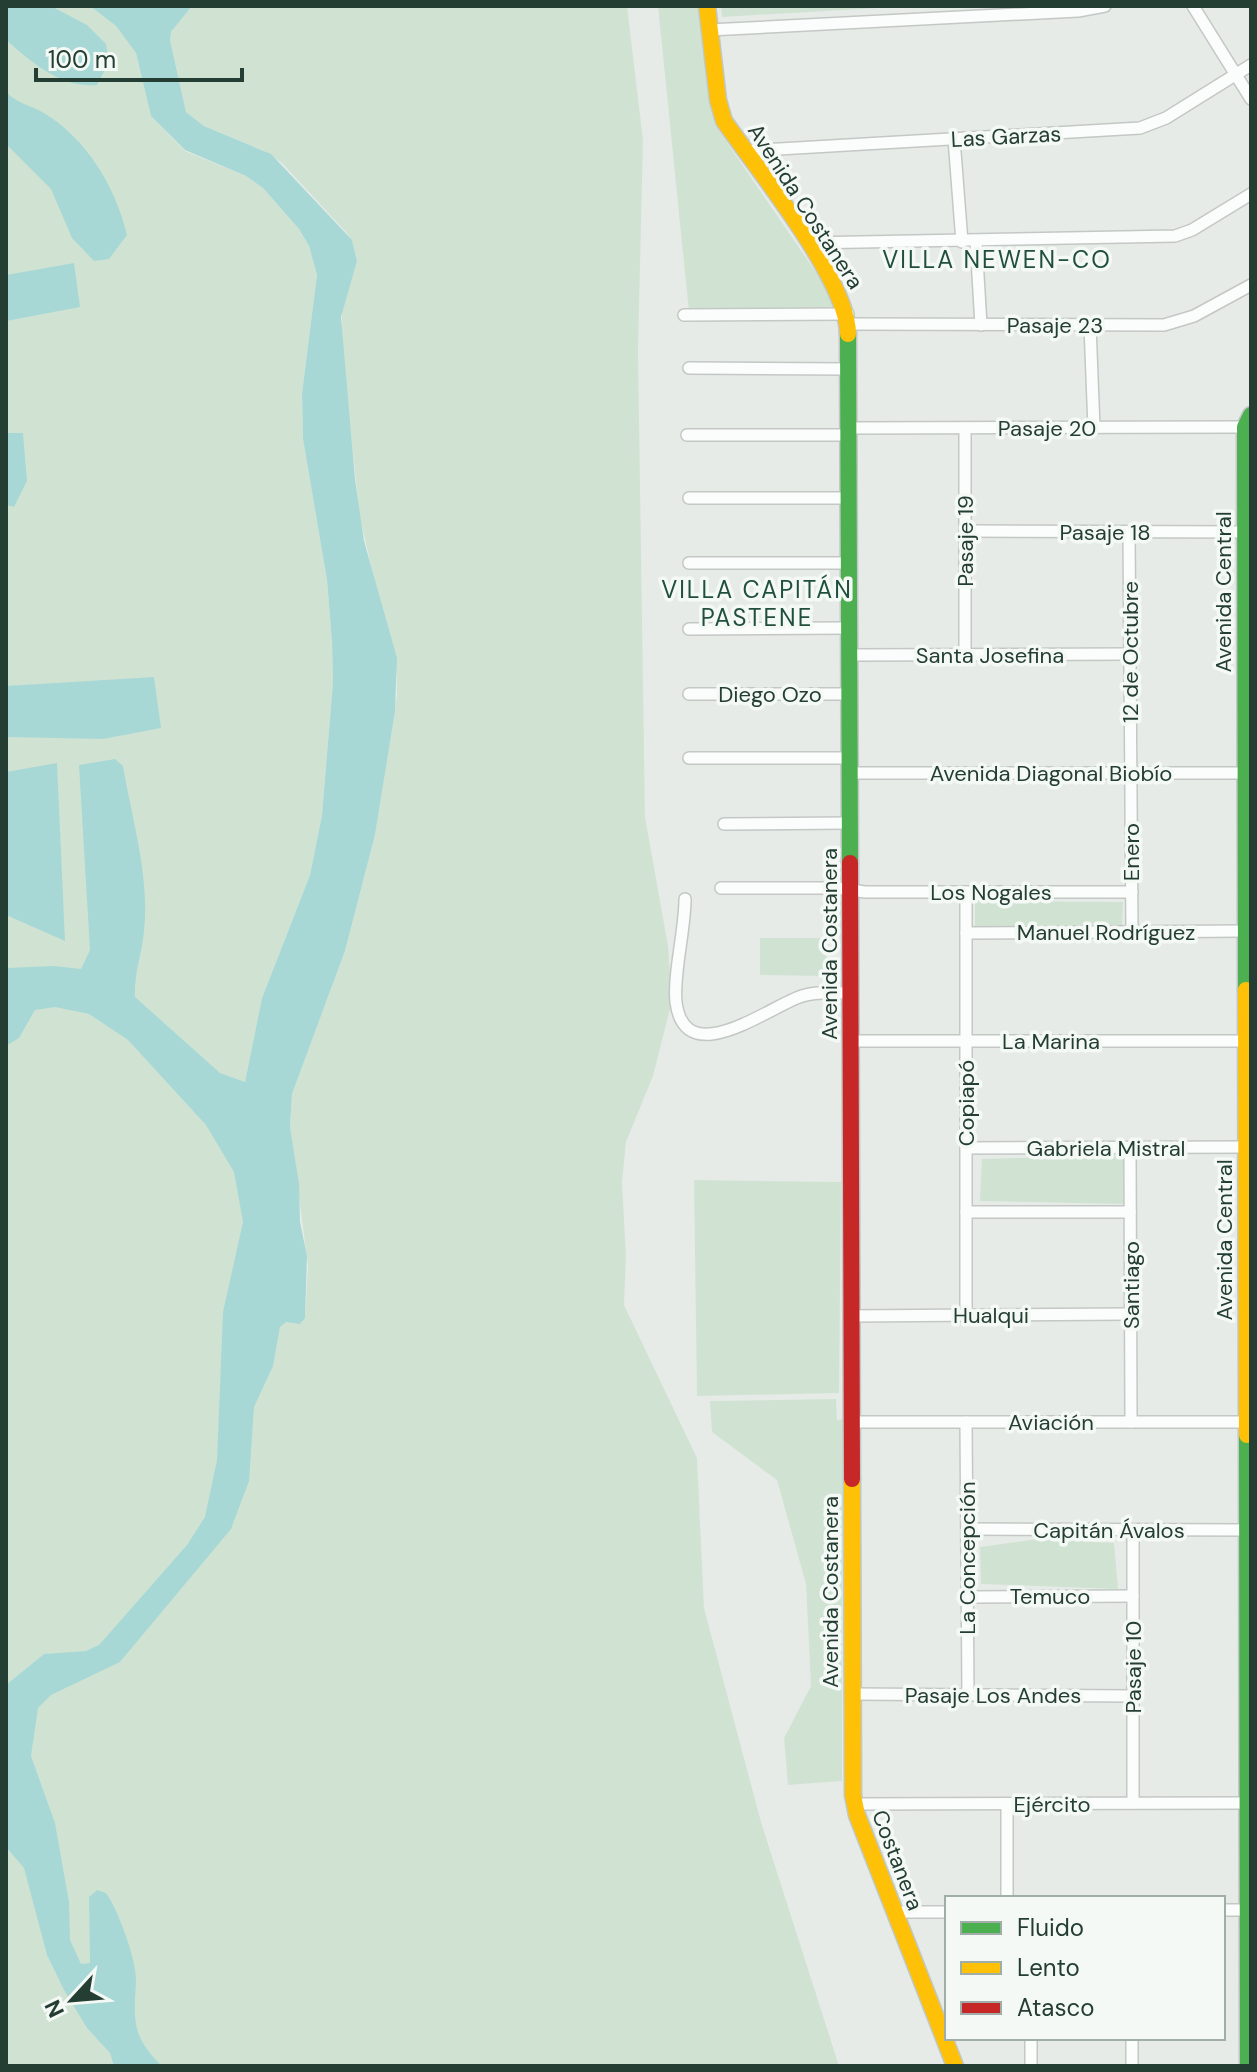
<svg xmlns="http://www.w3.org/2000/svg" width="1257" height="2072" viewBox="0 0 1257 2072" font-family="'DM Sans',sans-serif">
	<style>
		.green { fill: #d0e3d3 }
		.water { fill: #a8d8d6 }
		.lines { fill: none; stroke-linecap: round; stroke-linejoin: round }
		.street-casing { stroke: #c3c8c5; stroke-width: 14 }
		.fast-casing { stroke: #c1c8c5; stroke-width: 19 }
		.slow-casing { stroke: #c1c8c5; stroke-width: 19 }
		.jam-casing { stroke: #c1c8c5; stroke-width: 19 }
		.street { stroke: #fbfcfc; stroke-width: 11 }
		.fast { stroke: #4caf50; stroke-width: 16 }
		.slow { stroke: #ffc107; stroke-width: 16 }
		.jam { stroke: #c62828; stroke-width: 16 }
		.labels { text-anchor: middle; stroke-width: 7; stroke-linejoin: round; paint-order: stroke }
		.street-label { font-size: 22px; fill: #243e33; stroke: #f4f9f6 }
		.neighbourhood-label { font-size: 24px; letter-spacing: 2px; fill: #204f3d; stroke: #f4f9f6 }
	</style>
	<rect width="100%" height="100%" fill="#e6ebe8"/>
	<!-- green -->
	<g class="green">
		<polygon points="6,6 90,6 116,26 136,53 151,116 185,151 246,176 263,188 299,229 309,246 317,275 302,393 303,439 327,580 332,642 333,682 322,815 310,875 262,998 245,1083 286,1321 297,1323 305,1318 308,1266 290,1127 292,1094 345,951 375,835 397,695 397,676 360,518 342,352 342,307 357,261 352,240 344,230 282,163 264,151 204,126 186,112 170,40 171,32 192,6 627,6 643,140 638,351 645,817 668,946 672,1001 653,1076 626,1142 622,1182 626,1256 624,1305 697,1458 704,1608 761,1822 839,2066 6,2066"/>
		<polygon points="658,6 698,6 715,125 833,297 834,319 690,322"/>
		<polygon points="721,6 913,6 722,17"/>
		<polygon points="975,901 1123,902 1122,926 975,929"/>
		<polygon points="760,938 827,938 826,976 760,975"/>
		<polygon points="1123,1155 1123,1204 980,1201 982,1159"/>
		<polygon points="694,1180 841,1182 839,1393 697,1396"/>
		<polygon points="836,1399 837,1420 843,1419 842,1781 788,1785 784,1738 811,1686 806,1584 777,1480 712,1432 710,1401"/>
		<polygon points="1039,1539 1114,1543 1118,1589 981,1584 980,1547"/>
	</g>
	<!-- water -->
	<g class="water">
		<path d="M 6,6 L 51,6 L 87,25 L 106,44 L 109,62 L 97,85 C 60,88 33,63 6,40 Z"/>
		<path d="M 90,6 L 192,6 L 171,32 L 170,40 L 186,112 L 204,126 L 271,154 L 352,240 L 357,261 L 341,317 L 355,479 L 364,541 L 397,658 L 395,711 L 375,835 L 345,951 L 292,1094 L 290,1127 L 299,1184 L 300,1222 L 307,1256 L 305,1318 L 300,1324 L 286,1322 L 280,1327 L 273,1366 L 254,1407 L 249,1481 L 231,1529 L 120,1662 L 51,1695 L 38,1708 L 31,1756 L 55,1823 L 69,1902 L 70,1940 L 81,1964 L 90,1963 L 89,1897 L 97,1890 L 106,1893 C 118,1909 137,1961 136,1981 C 134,2020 131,2036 162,2066 L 114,2066 L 110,2053 L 87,2028 L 64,1990 L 47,1955 L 24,1868 L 6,1847 L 6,1685 L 44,1654 L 86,1651 L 99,1645 L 187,1545 L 205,1517 L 217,1460 L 223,1312 L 243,1222 L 234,1172 L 206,1125 L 128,1040 L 89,1014 L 55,1007 L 35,1010 L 19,1038 L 6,1046 L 6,968 L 54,966 L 81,969 L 90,950 L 79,765 L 115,759 L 123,766 C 132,819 150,877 144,931 C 142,954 134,973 135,997 L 220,1073 L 245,1082 L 262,998 L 310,875 L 322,815 L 333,682 L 332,642 L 327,580 L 303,439 L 302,393 L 317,275 L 309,246 L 299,229 L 263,188 L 246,176 L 185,150 L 151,116 L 136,53 L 116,26 Z"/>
		<path d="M 6,92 C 18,104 30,105 44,113 C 87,139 116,188 127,235 L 109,259 L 94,261 L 72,238 L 51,189 L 6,144 Z"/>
		<polygon points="74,263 80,307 6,321 6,275"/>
		<polygon points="6,433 23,433 27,481 14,507 6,505"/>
		<polygon points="154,677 161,728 103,739 6,737 6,686"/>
		<polygon points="57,763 65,941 6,915 6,772"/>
	</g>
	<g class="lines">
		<defs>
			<g id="street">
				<polyline points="1193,6 1251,99"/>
				<polyline points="709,30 1078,11 1105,6"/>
				<polyline points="954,139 962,242"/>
				<polyline points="744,151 1140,128 1166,118 1251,65"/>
				<polyline points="976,242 981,325"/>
				<polyline points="808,243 1175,236 1192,230 1251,194"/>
				<polyline points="684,315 848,314"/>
				<polyline points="849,324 1164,325 1194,316 1251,285"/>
				<polyline points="1090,325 1094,428"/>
				<polyline points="689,368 849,369"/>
				<polyline points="849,428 1245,427"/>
				<polyline points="687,435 849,435"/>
				<polyline points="689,498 849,498"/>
				<polyline points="965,531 1250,532"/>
				<polyline points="1129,532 1132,932"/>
				<polyline points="689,563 849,563"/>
				<polyline points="689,629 850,628"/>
				<polyline points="850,655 1130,654"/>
				<polyline points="965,655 965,428"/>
				<polyline points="689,694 850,694"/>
				<polyline points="689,758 850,758"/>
				<polyline points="850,773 1249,773"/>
				<polyline points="724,824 850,823"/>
				<polyline points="721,888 837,888 865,892 1132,892"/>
				<polyline points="966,892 966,1315"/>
				<path d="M 685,899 C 685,930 673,975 676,1002 C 685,1073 770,1006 802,996 C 817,991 834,993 851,993"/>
				<polyline points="966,933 1245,931"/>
				<polyline points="851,1041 1250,1041"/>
				<polyline points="966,1148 1251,1147"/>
				<polyline points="1130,1148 1131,1422"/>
				<polyline points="966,1212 1130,1212"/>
				<polyline points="851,1316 1131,1314"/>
				<polyline points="852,1422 1250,1422"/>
				<polyline points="966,1422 968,1695"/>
				<polyline points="967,1529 1251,1530"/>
				<polyline points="1133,1530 1133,1803"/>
				<polyline points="967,1597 1133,1596"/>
				<polyline points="853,1694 1133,1696"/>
				<polyline points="854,1804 1251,1803"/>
				<polyline points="1007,1804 1007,1898"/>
				<polyline points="1223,1910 1251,1910"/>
				<polyline points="895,1912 947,1912"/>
				<polyline points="1132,2038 1132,2066"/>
				<polyline points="1031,2066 1031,2038"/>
			</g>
			<g id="fast">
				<polyline points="848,334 850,863"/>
				<polyline points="1246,990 1245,427 1251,415"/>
				<polyline points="1247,1435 1248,2066"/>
			</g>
			<g id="slow">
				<path d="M 707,6 L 718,100 L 724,121 C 758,170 848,280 848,334"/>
				<polyline points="1246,990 1247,1435"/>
				<polyline points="852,1479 853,1795 857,1815 955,2066"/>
			</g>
			<polyline id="jam" points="850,863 852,1479"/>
		</defs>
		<!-- street casing -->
		<use href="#street" class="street-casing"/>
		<!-- fast casing -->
		<use href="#fast" class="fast-casing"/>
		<!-- slow casing -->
		<use href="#slow" class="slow-casing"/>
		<!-- jam casing -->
		<use href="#jam" class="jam-casing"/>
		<!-- street -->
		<use href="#street" class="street"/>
		<!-- fast -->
		<use href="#fast" class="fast"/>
		<!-- slow -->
		<use href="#slow" class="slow"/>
		<!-- jam -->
		<use href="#jam" class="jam"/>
	</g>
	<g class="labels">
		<!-- street labels -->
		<g class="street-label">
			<text transform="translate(1006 136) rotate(-3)" y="8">Las Garzas</text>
			<text transform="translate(806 206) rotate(57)" y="8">Avenida Costanera</text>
			<text x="1055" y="333">Pasaje 23</text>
			<text x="1047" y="436">Pasaje 20</text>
			<text x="1105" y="540">Pasaje 18</text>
			<text transform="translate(965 541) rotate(-90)" y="8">Pasaje 19</text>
			<text transform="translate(1223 592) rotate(-90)" y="8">Avenida Central</text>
			<text transform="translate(1130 652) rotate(-90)" y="8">12 de Octubre</text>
			<text x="990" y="663">Santa Josefina</text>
			<text x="770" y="702">Diego Ozo</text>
			<text x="1051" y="781">Avenida Diagonal Biobío</text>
			<text transform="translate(1131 852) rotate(-90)" y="8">Enero</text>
			<text x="991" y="900">Los Nogales</text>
			<text x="1106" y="940">Manuel Rodríguez</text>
			<text transform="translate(829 944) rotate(-90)" y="8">Avenida Costanera</text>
			<text x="1051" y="1049">La Marina</text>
			<text transform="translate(966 1103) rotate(-90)" y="8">Copiapó</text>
			<text x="1106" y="1156">Gabriela Mistral</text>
			<text transform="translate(1224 1240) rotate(-90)" y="8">Avenida Central</text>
			<text transform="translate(1131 1285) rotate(-90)" y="8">Santiago</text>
			<text x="991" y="1323">Hualqui</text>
			<text x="1051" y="1430">Aviación</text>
			<text x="1109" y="1538">Capitán Ávalos</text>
			<text transform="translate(967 1558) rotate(-90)" y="8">La Concepción</text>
			<text transform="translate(830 1592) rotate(-90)" y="8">Avenida Costanera</text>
			<text x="1050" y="1604">Temuco</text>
			<text transform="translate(1133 1667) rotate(-90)" y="8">Pasaje 10</text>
			<text x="993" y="1703">Pasaje Los Andes</text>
			<text x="1052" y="1812">Ejército</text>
			<text transform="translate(898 1860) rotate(69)" y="8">Costanera</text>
		</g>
		<!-- neighbourhood labels -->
		<g class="neighbourhood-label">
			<text x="997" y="268">VILLA NEWEN-CO</text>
			<text x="757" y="598">VILLA CAPITÁN<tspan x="757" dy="28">PASTENE</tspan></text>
		</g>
	</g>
	<!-- border -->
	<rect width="1257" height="2072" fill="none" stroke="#243e33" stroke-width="16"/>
	<!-- legend -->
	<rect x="945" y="1896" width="280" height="144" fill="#f4f9f6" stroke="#a1aea8" stroke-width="2"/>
	<rect x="961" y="1922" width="40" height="12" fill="#4caf50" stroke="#a1aea8" stroke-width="2"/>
	<text x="1017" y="1936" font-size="24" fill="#243e33">Fluido</text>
	<rect x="961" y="1962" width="40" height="12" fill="#ffc107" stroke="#a1aea8" stroke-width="2"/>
	<text x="1017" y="1976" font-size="24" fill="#243e33">Lento</text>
	<rect x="961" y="2002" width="40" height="12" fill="#c62828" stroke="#a1aea8" stroke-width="2"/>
	<text x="1017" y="2016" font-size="24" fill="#243e33">Atasco</text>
	<!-- north arrow -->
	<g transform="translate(72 2000) rotate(244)" stroke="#f4f9f6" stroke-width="6" paint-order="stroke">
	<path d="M0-6L14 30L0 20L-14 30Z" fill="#243e33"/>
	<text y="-12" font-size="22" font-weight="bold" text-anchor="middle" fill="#243e33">N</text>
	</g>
	<!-- scale -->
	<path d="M36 68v12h206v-12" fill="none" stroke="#243e33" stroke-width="4"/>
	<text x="48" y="68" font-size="24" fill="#243e33" stroke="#f4f9f6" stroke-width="6" paint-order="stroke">100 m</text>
</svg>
